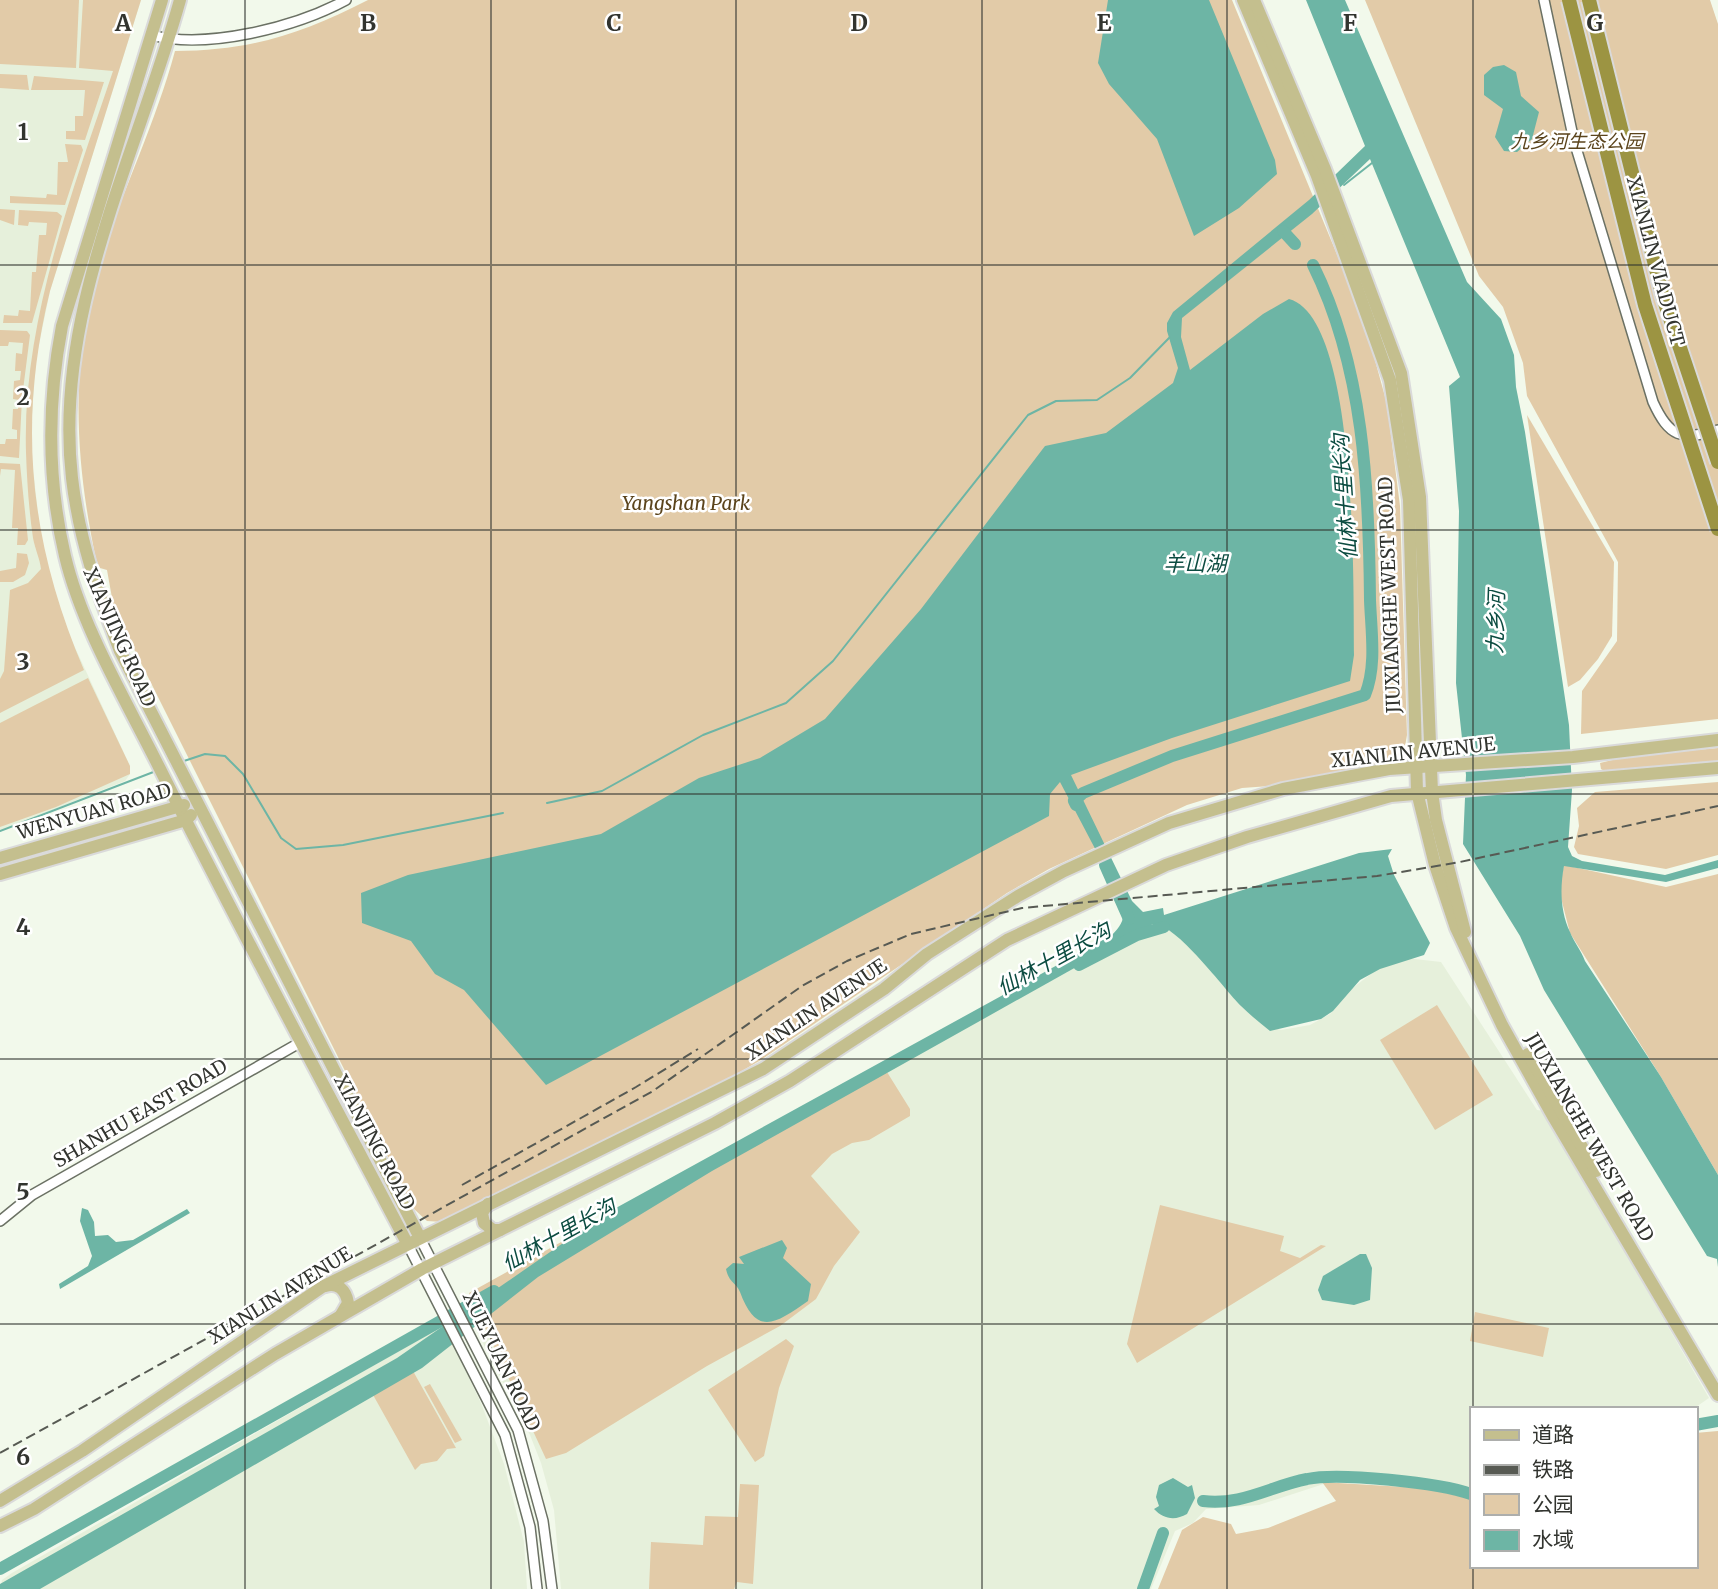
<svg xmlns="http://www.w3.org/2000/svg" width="1718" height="1589" viewBox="0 0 1718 1589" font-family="Merriweather,'Noto Sans SC',serif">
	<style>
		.built { fill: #e6f0db }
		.green { fill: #e2cba8 }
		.water { fill: #6db5a5 }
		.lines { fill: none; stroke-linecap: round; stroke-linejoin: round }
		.stream { stroke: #6db5a5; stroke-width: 2 }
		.river { stroke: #6db5a5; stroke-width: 12 }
		.minor-casing { stroke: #6b7164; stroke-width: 12 }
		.major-casing { stroke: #dadada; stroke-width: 16 }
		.minor { stroke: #fff; stroke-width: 9 }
		.major { stroke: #c4bf8e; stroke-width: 12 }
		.rail { stroke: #575a53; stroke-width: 2; stroke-dasharray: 10 5; stroke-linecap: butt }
		.highway-bridge-casing { stroke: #dadada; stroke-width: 18; stroke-linecap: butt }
		.highway-bridge { stroke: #9c9442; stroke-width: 14 }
		.grid { fill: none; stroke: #32342f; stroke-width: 2; stroke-opacity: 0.55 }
		.labels { text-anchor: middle; stroke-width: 5; stroke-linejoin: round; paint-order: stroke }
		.park-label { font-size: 19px; font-style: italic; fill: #5b441c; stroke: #fff }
		.street-label { font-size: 19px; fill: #32342f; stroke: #fff }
		.water-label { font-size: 21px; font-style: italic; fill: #0c4c41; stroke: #fff }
		.grid-label { font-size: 23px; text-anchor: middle; font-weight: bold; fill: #32342f; stroke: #fff; stroke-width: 5; stroke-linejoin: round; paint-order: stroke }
	</style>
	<rect width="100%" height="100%" fill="#f2f9eb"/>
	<!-- built -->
	<g class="built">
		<polygon points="0,0 141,0 50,291 36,359 30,442 41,540 52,587 65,626 130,766 130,774 125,781 0,831"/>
		<polygon points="1158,922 1164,922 1271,1027 1281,1030 1310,1025 1330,1014 1354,987 1376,970 1406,958 1441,962 1537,1110 1544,1111 1709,1398 1693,1409 1471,1409 1471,1490 1443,1483 1336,1480 1259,1505 1206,1509 1193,1523 1175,1531 1151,1589 561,1589 554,1510 541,1463 530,1435 465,1308 467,1300"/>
		<polygon points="444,1325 481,1403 504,1464 524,1542 527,1589 0,1589 2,1580 12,1573"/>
	</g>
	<!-- green -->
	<g class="green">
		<polygon points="0,0 79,0 76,68 0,64"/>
		<path d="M 83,0 L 141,0 L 50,291 C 17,425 30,543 84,670 L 0,713 L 0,679 L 4,671 L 10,590 L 28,583 L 41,569 C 40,559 35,549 33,538 C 29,511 27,481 26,453 C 22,322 72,193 113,71 L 79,68 Z"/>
		<path d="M 368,0 L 1232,0 L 1364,320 L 1387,404 L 1400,506 L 1407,735 L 1404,752 L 1385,764 L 1270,786 L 1242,788 L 1187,805 L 1049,869 L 1007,893 L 761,1060 L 680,1106 L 443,1222 L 427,1221 L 414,1209 L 114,609 L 107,570 L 100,568 L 96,559 C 76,466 70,372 95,278 C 117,201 154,129 175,51 C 250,51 301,34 368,0 Z"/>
		<polygon points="1365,0 1710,0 1718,24 1718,719 1581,734 1582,691 1617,641 1618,562 1527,396 1523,363 1503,307 1479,276"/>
		<polygon points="0,74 27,75 29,90 0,88"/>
		<polygon points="34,76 104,82 85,140 66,139 66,131 75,131 75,116 83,116 85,90 31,90"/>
		<polygon points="65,144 81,145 83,150 65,205 10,203 10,196 46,198 47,194 57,195 58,162 68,162"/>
		<polygon points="0,209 15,210 14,225 0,220"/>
		<polygon points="19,210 57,212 62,216 32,323 3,323 4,315 18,316 19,310 30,311 32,272 36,272 39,235 46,235 47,223 29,222 28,226 18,225"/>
		<polygon points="0,330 27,331 30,335 22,398 19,458 0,456 0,444 5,444 6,439 17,439 17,430 12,429 13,409 18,409 19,400 13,399 14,381 20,380 21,371 15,371 16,353 22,354 23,343 9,342 8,346 0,346"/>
		<polygon points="1527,415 1614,562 1612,636 1598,659 1580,680 1568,687"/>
		<polygon points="0,463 20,464 28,540 25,545 17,545 18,528 12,528 15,470 1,469 0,476"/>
		<polygon points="17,553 27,554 29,563 25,575 13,582 0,582 0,571 16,568"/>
		<polygon points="88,678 130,766 130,774 56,807 0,827 0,723"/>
		<polygon points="1718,748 1718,763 1608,773 1601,769 1600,763 1629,756"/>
		<polygon points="1718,782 1718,855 1666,869 1578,854 1574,847 1579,826 1577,808 1595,792"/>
		<polygon points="1564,865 1666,887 1718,874 1718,1175 1661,1077 1570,933 1559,890"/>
		<polygon points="1437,1005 1493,1095 1435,1130 1380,1040"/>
		<polygon points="882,1064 910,1109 910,1116 869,1140 852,1143 832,1154 811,1176 860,1232 834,1266 816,1299 780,1326 707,1366 566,1453 546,1459 469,1293"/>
		<polygon points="1160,1205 1284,1236 1280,1251 1300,1258 1321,1245 1326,1246 1137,1363 1127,1344"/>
		<polygon points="1475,1312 1549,1328 1543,1357 1470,1341"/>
		<polygon points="786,1339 794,1346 779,1388 764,1456 755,1462 708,1390"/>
		<polygon points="413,1371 456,1448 447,1449 437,1461 421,1464 415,1470 372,1393"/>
		<polygon points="430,1384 462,1440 455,1443 424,1387"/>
		<polygon points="1718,1431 1718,1589 1158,1589 1182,1530 1203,1517 1231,1524 1236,1534 1268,1528 1336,1501 1322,1482 1437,1489 1471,1497 1471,1566 1695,1566 1695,1433"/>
		<polygon points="740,1484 759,1485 753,1584 737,1582 734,1589 649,1589 651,1542 703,1545 705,1516 738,1517"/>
	</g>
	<!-- water -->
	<g class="water">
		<polygon points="1108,0 1209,0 1275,160 1277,174 1239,208 1194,236 1157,139 1109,84 1098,63"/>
		<path d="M 1306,0 L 1345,0 L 1467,282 L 1501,319 L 1514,355 L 1516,387 L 1525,432 L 1569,725 L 1572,790 L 1568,847 L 1572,856 L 1582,861 L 1665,875 L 1718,860 L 1718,868 L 1666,882 L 1564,866 C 1560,887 1560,911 1570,932 C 1574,942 1581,950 1585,961 L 1661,1077 L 1718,1175 L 1718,1267 L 1717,1259 L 1707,1256 L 1544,990 L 1520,936 L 1463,844 L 1466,775 L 1456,683 L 1459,511 L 1449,386 L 1460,377 L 1370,159 L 1312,214 L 1182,318 L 1181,337 L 1190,370 L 1263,314 L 1289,299 C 1359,318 1353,591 1354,655 L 1350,681 L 1172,738 L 1071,775 L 1132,901 L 1143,912 L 1163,908 L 1164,915 L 1359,853 L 1392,849 L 1388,856 L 1394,875 L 1430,943 L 1424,955 L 1380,969 L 1360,980 L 1333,1011 L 1321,1019 L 1270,1031 C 1260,1023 1250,1015 1241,1006 C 1224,989 1176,923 1153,924 L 712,1171 L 538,1277 L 422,1368 L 40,1589 L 0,1589 L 0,1584 L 397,1358 L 605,1214 L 1112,935 C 1123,924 1126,916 1122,900 L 1060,782 L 1050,794 L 1049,816 L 546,1085 L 464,990 L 435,974 L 411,941 L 362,923 L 361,893 L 408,875 L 601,834 L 699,778 L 760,758 L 825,719 L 921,609 L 1045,446 L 1106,433 L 1173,383 L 1178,368 L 1167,331 L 1167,323 L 1173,312 L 1309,200 L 1365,146 Z"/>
		<polygon points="1504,65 1516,72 1521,96 1539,112 1532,139 1517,152 1504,151 1495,137 1503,109 1484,95 1484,75 1493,67"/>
		<polygon points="82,1208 88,1210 94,1222 95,1236 108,1235 116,1242 133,1240 187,1209 190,1213 60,1289 59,1284 88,1266 92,1256 80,1221"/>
		<path d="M 782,1240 L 787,1248 L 783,1258 L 811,1284 L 808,1301 C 776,1323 757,1338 740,1292 C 736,1282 729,1283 726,1269 L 733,1263 L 744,1264 L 739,1257 Z"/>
		<polygon points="1360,1254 1366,1254 1372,1268 1370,1300 1354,1305 1322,1300 1318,1290 1323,1276"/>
		<path d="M 1173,1478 L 1188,1487 L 1192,1485 L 1195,1498 L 1187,1514 C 1175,1521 1163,1519 1154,1509 L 1159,1506 L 1156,1497 L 1159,1485 Z"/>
	</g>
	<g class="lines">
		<!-- stream -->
		<g class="stream">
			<polyline points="1344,185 1372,163"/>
			<polyline points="184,761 205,754 225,756 243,774 281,838 296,849 343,845 503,813"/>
			<polyline points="547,803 602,791 703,735 786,703 833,661 1028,415 1056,401 1097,400 1130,378 1170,337"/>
			<polyline points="0,831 156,771"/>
		</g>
		<!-- river -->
		<g class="river">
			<polyline points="1283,231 1295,244"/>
			<path d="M 1076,805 L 1074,801 L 1083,793 L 1172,756 L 1365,695 C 1377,666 1371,630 1370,600 C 1369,487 1364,368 1313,265"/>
			<polyline points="1105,865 1129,919"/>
			<polyline points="1079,965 1137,935 1164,927"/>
			<polyline points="1695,1425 1718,1421"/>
			<path d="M 1203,1501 C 1241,1506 1271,1486 1307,1479 C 1339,1472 1440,1483 1471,1494"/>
			<polyline points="0,1569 494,1291"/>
			<polyline points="1143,1589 1163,1533"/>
		</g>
		<defs>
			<g id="minor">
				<path d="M 1544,0 L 1574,141 L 1653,402 C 1669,437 1681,441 1718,430"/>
				<path d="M 151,35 C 207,50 296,27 346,0"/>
				<polyline points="0,1221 32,1195 301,1042"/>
				<polyline points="419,1236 518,1430 543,1521 552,1589"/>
				<polyline points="407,1243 505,1435 530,1527 537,1589"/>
			</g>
			<g id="major">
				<path d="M 162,0 L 62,326 C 47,404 47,479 65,556 C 82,628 127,702 160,769 C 239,928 324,1085 407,1243"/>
				<path d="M 180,0 C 137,155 53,313 72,478 C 79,539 98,594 120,651 L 419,1236"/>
				<polyline points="1243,0 1317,176 1390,380 1409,500 1417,792 1435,865 1456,928 1502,1025 1554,1118 1718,1395"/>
				<polyline points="1254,0 1325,169 1401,373 1420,497 1432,792 1436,820 1465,932"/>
				<polyline points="0,858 184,805"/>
				<polyline points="0,874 186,820 191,815"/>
				<polyline points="1528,1054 1596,1171"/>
				<polyline points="488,1204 482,1213 484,1223 493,1230 500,1230"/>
				<path d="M 325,1286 C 338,1282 346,1290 348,1303 L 341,1315"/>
				<polyline points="0,1501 82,1451 322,1287 763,1069 884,989 927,954 1018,896 1064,871 1169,823 1283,789 1389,769 1573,757 1718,740"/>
				<polyline points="0,1526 34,1509 275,1354 422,1269 715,1123 790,1081 1007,940 1166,865 1247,837 1391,796 1718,768"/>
			</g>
		</defs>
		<!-- minor casing -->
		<use href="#minor" class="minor-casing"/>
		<!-- major casing -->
		<use href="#major" class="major-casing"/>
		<!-- minor -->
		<use href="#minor" class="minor"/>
		<!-- major -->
		<use href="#major" class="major"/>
		<!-- rail -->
		<g class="rail">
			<polyline points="462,1185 636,1087 698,1049"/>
			<polyline points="0,1453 653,1091 802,986 847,961 911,934 1022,908 1377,876 1460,862 1718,806"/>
		</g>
		<defs>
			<g id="highway-bridge">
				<polyline points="1569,0 1645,305 1718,529"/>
				<polyline points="1589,0 1663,297 1718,462"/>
			</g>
		</defs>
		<!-- highway-bridge casing -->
		<use href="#highway-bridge" class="highway-bridge-casing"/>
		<!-- highway-bridge -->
		<use href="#highway-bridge" class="highway-bridge"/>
	</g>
	<!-- grid -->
	<path class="grid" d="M 245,0 L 245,1589M 491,0 L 491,1589M 736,0 L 736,1589M 982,0 L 982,1589M 1227,0 L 1227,1589M 1473,0 L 1473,1409M 0,265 L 1718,265M 0,530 L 1718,530M 0,794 L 1718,794M 0,1059 L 1718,1059M 0,1324 L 1718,1324M 1473,1566 L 1473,1589"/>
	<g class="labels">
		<!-- park labels -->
		<g class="park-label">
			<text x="1577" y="148">九乡河生态公园</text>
			<text x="686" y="510">Yangshan Park</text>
		</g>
		<!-- street labels -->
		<g class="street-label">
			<text transform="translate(1656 261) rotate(75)" y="7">XIANLIN VIADUCT</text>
			<text transform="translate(1389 595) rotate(-92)" y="7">JIUXIANGHE WEST ROAD</text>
			<text transform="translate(120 637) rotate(66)" y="7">XIANJING ROAD</text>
			<text transform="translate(1413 752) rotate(-6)" y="7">XIANLIN AVENUE</text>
			<text transform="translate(94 811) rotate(-16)" y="7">WENYUAN ROAD</text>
			<text transform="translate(816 1009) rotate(-34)" y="7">XIANLIN AVENUE</text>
			<text transform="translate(140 1113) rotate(-30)" y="7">SHANHU EAST ROAD</text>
			<text transform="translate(1590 1137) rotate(60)" y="7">JIUXIANGHE WEST ROAD</text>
			<text transform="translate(375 1142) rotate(62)" y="7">XIANJING ROAD</text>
			<text transform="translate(280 1295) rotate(-32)" y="7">XIANLIN AVENUE</text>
			<text transform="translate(502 1361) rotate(64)" y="7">XUEYUAN ROAD</text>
		</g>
		<!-- water labels -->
		<g class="water-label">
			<text transform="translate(1345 497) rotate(-94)" y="7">仙林十里长沟</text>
			<text x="1195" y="571">羊山湖</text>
			<text transform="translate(1496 622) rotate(-88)" y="7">九乡河</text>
			<text transform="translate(1054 959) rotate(-29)" y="7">仙林十里长沟</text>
			<text transform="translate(559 1235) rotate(-29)" y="7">仙林十里长沟</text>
		</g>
	</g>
	<g class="grid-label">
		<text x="123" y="31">A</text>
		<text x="368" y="31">B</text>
		<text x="614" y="31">C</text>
		<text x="859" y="31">D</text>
		<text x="1104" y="31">E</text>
		<text x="1350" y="31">F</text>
		<text x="1595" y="31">G</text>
		<text x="23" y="140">1</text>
		<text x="23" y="405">2</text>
		<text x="23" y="670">3</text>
		<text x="23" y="935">4</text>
		<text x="23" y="1200">5</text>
		<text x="23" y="1465">6</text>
	</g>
	<!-- legend -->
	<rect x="1470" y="1407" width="228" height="161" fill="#ffffff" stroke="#adaeac" stroke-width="2"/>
	<rect x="1484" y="1430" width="35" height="10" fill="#c4bf8e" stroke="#adaeac" stroke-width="2"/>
	<text x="1532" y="1442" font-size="21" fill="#32342f">道路</text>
	<rect x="1484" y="1465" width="35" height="10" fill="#575a53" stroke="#adaeac" stroke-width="2"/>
	<text x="1532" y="1477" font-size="21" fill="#32342f">铁路</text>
	<rect x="1484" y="1494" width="35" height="21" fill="#e2cba8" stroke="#adaeac" stroke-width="2"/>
	<text x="1532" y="1512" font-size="21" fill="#32342f">公园</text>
	<rect x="1484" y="1530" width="35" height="21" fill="#6db5a5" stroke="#adaeac" stroke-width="2"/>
	<text x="1532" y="1547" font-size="21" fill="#32342f">水域</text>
</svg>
